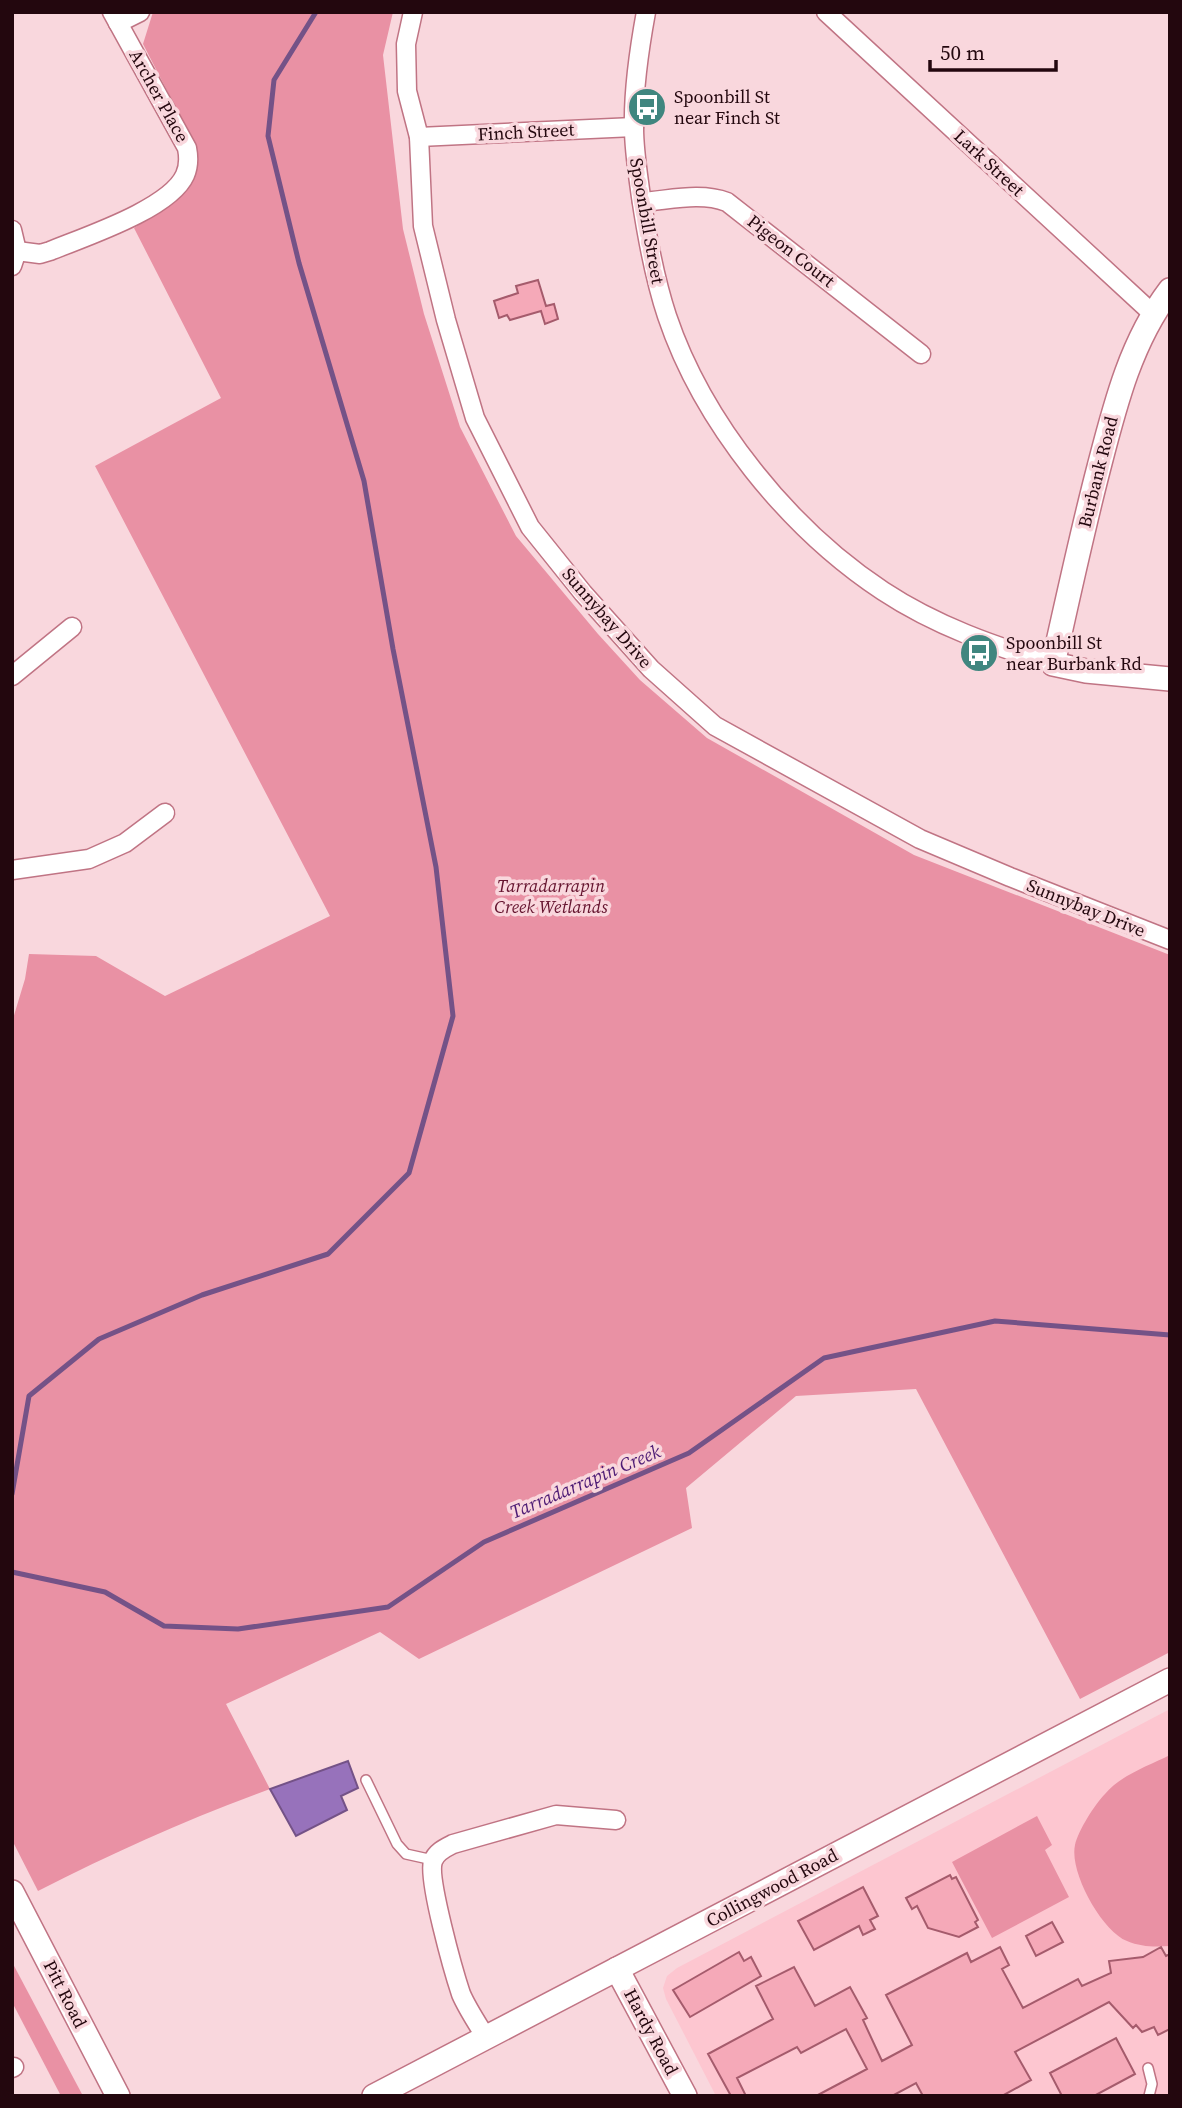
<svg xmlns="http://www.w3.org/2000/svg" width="1182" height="2108" viewBox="0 0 1182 2108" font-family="'Source Serif 4',serif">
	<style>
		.built { fill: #fdc6d0 }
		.green { fill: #e991a4 }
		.water { fill: #9772bb; stroke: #745287; stroke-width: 2 }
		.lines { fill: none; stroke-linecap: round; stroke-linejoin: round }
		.stream { stroke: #745287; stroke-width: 5 }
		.building { fill: #f5a9b8; stroke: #a55b6c; stroke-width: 2 }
		.service-casing { stroke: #c07484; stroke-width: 12 }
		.minor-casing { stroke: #c07484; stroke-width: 21 }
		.tertiary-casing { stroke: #c07484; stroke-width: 26 }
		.service { stroke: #fff; stroke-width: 9 }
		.minor { stroke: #fff; stroke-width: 18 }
		.tertiary { stroke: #fff; stroke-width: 23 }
		.labels { text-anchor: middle; stroke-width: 7; stroke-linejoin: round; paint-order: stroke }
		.street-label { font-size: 18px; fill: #23070e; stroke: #f9d7dd }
		.poi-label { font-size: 18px; fill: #23070e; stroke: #f9d7dd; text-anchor: start }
		.park-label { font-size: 18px; font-style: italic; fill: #65142f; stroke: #f9d7dd }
		.water-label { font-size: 19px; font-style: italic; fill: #4e1c75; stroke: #f9d7dd }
	</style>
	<rect width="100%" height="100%" fill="#f9d7dd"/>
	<!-- built -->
	<polygon class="built" points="1170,1709 1170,2096 716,2096 666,1999 663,1988 667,1976 677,1968"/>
	<!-- green -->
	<g class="green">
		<path d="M 153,12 L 393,12 L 383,55 L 403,229 L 424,314 L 460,427 L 516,536 L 598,634 L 640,680 L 707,738 L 914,855 L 1170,955 L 1170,1652 L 1080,1699 L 916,1389 L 796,1396 L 686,1488 L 692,1528 L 419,1659 L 380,1632 L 226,1704 L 270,1789 C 188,1819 116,1851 38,1891 L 12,1840 L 12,1022 L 25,979 L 29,954 L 96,956 L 165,996 L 330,916 L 95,466 L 221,398 L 134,228 C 170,205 206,191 193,141 L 143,44 Z"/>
		<path d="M 1170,1755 L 1170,1946 C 1155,1947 1141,1947 1127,1941 C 1102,1931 1069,1872 1075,1845 C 1078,1831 1095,1804 1105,1794 C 1121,1775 1148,1766 1170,1755 Z"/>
		<polygon points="1037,1816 1052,1845 1045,1850 1069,1897 992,1938 952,1862"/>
		<polygon points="12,1962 83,2096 61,2096 12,2002"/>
	</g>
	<!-- water -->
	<polygon class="water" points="348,1761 358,1788 341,1796 347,1810 296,1836 270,1789"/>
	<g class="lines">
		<!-- stream -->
		<g class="stream">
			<polyline points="12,1494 29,1396 99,1339 202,1295 328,1254 409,1173 453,1016 436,867 393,649 364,481 299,263 268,136 274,80 316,12"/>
			<polyline points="12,1572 105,1592 164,1626 238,1629 388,1607 484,1542 689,1453 824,1358 995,1321 1170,1335"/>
		</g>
	</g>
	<!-- building -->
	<g class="building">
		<polygon points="538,280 546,306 554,304 558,319 545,324 541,311 510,320 507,315 499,318 494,301 518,293 516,286"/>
		<polygon points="950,1875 952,1879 956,1877 978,1920 975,1922 978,1927 959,1937 928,1928 917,1906 912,1909 906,1898"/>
		<polygon points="863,1887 878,1916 870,1920 875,1929 863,1935 859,1926 814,1950 798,1921"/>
		<polygon points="1052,1922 1063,1942 1036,1956 1026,1936"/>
		<polygon points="1000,1947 1009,1965 1002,1969 1023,2008 1078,1979 1082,1986 1111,1973 1109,1961 1143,1957 1161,1947 1166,1956 1170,1954 1170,2029 1158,2035 1154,2027 1142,2032 1136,2025 1133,2028 1109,2002 1015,2052 1031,2080 1002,2096 923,2096 916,2083 892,2096 816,2096 867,2069 846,2029 801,2053 797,2047 737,2078 746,2096 731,2096 708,2054 773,2019 756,1986 794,1967 815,2006 850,1987 867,2018 863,2020 882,2061 912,2045 886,1995 967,1953 971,1962"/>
		<polygon points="739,1952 744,1961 751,1957 761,1976 690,2017 673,1990"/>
		<polygon points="1116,2038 1135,2074 1094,2096 1062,2096 1050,2073"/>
	</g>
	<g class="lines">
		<defs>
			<g id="service">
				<polyline points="366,1780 397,1844 406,1854 433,1860"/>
				<polyline points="1148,2068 1152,2084 1149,2096"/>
			</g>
			<g id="minor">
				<polyline points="413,12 406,44 407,91 419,137 423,226 446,320 475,418 530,527 583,593 651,669 715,726 920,839 1010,877 1170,940"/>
				<path d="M 646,12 C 639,50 633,90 634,128 C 634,151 638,174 641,197 C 647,237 654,277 667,316 C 703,423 789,529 883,591 C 936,626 994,646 1053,664"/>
				<polyline points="826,12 1152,313"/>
				<polyline points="118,23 140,12"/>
				<polyline points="419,137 634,127"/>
				<path d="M 642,202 C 670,200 701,192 727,202 L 921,354"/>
				<polyline points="12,230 17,251"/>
				<path d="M 12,266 L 17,251 L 40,254 L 50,251 C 84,237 170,209 185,175 C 189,166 189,158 187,148 L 112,12"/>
				<polyline points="12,676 72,627"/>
				<polyline points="12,870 89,859 125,843 165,813"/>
				<path d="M 485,2036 C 477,2023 467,2008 461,1994 C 454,1973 427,1878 433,1861 C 436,1852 445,1848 453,1844 L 556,1815 L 616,1820"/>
				<polyline points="12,2068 14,2067"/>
			</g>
			<g id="tertiary">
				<path d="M 1170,290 C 1131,341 1115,405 1099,467 C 1082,532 1068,598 1053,664 L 1086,671 L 1170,679"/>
				<polyline points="12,1892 118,2096"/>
				<polyline points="617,1969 685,2096"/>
				<polyline points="374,2096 1170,1680"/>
			</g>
		</defs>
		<!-- service casing -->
		<use href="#service" class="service-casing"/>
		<!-- minor casing -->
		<use href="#minor" class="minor-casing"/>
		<!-- tertiary casing -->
		<use href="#tertiary" class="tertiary-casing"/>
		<!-- service -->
		<use href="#service" class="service"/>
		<!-- minor -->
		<use href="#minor" class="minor"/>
		<!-- tertiary -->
		<use href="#tertiary" class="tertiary"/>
	</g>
	<!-- icons -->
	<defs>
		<symbol id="bus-disc" viewBox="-11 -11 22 22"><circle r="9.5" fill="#40867f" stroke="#f9d7dd"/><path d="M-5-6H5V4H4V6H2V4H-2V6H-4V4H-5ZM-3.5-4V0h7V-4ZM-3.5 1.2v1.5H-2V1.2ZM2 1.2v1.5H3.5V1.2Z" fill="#fff"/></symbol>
	</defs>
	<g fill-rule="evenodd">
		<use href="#bus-disc" x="625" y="85" width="44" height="44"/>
		<use href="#bus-disc" x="957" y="631" width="44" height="44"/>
	</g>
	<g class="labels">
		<!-- street labels -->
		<g class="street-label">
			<text transform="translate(159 96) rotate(61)" y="6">Archer Place</text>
			<text transform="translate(526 132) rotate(-3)" y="6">Finch Street</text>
			<text transform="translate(989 163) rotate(43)" y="6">Lark Street</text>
			<text transform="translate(647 221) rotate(80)" y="6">Spoonbill Street</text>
			<text transform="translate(791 251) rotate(38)" y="6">Pigeon Court</text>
			<text transform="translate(1098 472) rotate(-76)" y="6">Burbank Road</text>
			<text transform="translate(607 618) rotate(49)" y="6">Sunnybay Drive</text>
			<text transform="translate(1086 908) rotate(22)" y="6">Sunnybay Drive</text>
			<text transform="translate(772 1888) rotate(-28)" y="6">Collingwood Road</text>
			<text transform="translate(65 1994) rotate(63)" y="6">Pitt Road</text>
			<text transform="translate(651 2032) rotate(62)" y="6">Hardy Road</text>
		</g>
		<!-- poi labels -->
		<g class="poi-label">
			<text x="674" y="103">Spoonbill St<tspan x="674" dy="21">near Finch St</tspan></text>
			<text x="1006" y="649">Spoonbill St<tspan x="1006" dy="21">near Burbank Rd</tspan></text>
		</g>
		<!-- park labels -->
		<g class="park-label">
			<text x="551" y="892">Tarradarrapin<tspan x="551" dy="21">Creek Wetlands</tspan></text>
		</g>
		<!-- water labels -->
		<g class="water-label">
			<text transform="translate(585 1481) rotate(-23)" y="7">Tarradarrapin Creek</text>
		</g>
	</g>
	<!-- border -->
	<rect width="1182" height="2108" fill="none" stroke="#23070e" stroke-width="28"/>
	<!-- scale -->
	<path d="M930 60v10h126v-10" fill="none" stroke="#23070e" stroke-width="3.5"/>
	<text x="940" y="60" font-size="21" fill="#23070e" stroke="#f9d7dd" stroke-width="5" paint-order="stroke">50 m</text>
</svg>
